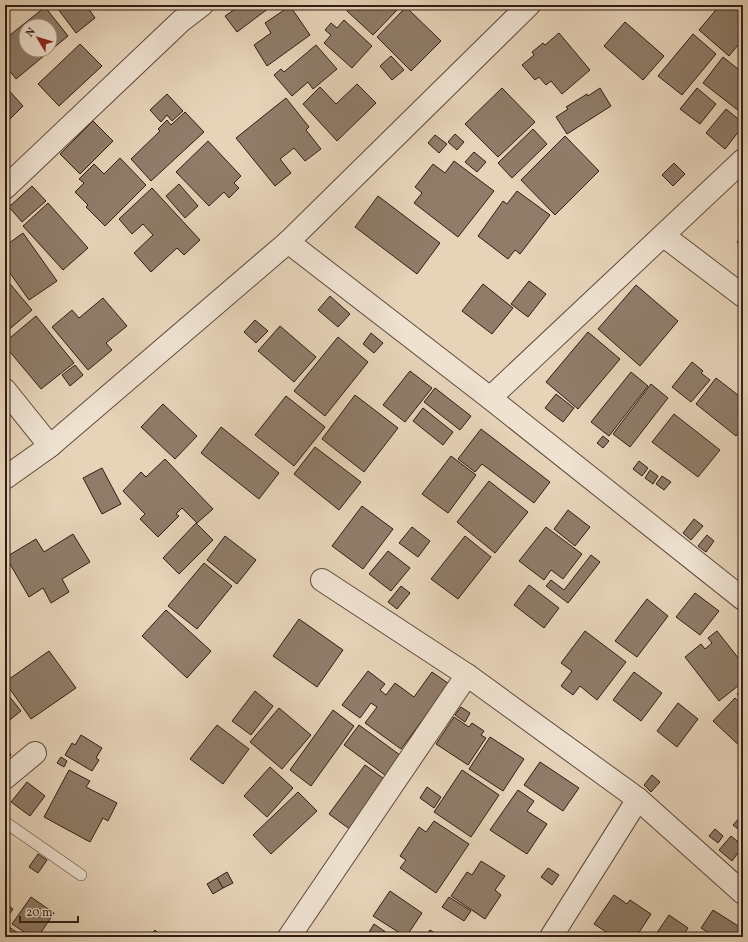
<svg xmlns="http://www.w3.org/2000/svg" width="748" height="942" viewBox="0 0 748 942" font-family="Vollkorn,serif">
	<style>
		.building { fill: #8f7c69; stroke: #311d14; fill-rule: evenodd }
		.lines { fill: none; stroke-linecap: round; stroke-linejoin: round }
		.service-casing { stroke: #5e4a3d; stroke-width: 12 }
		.minor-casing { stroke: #5e4a3d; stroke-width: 24 }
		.service { stroke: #efe2d1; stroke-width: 11 }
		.minor { stroke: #efe2d1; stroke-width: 22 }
	</style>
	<rect width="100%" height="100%" fill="#e6d3b8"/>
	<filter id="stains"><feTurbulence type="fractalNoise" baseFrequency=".005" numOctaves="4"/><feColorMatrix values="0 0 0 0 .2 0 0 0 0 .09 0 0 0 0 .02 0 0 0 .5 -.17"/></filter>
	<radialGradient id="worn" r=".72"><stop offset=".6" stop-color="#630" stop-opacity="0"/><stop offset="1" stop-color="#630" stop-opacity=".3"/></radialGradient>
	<!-- building -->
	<g class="building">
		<polygon points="55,5 86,5 95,18 76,33"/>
		<polygon points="241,5 273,5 237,32 225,16"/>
		<polygon points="353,5 394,5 398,9 373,35 347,11"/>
		<polygon points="720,5 743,5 743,39 729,56 699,30"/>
		<polygon points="290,6 310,35 267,66 254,45 271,33 265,23"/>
		<path d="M 45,7 L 68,36 L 16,79 L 5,65 L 5,39 ZM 26,26 L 50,26 L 50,50 L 26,50 Z"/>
		<polygon points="406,7 441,41 411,71 377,37"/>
		<polygon points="344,20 372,46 352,68 324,43 331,35 325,30 331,23 337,28"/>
		<polygon points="625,22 664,56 643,80 604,46"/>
		<polygon points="559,33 590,70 562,94 551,81 546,85 539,77 535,80 522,65 534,55 532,52 543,43 545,45"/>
		<polygon points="693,34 716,54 682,95 658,76"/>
		<polygon points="80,44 102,66 59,106 38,84"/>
		<polygon points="316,45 337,69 313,89 308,82 292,96 274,75 281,69 284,72"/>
		<polygon points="391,56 404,70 392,80 380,66"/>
		<polygon points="723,57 743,73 743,106 739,111 703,83"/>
		<polygon points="357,84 376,103 337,141 303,104 320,87 336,104"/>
		<polygon points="5,86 23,106 5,124"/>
		<polygon points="502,88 535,122 498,157 465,124"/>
		<polygon points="600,88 611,106 567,134 556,117 568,109 566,107 587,94 588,96"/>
		<polygon points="697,88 716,104 700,124 680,109"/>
		<polygon points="167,94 183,111 172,121 167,115 161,122 150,110"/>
		<polygon points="286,98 309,127 306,130 321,149 305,161 294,148 280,159 291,173 275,186 236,138"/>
		<polygon points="726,109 743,123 743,126 725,149 706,133"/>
		<polygon points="185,112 204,132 151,181 131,159 160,131 158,129 167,120 171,125"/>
		<polygon points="93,121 113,141 80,174 60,154"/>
		<polygon points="533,129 547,144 512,178 498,163"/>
		<polygon points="455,134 464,142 457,150 448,142"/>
		<polygon points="435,135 447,144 439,153 428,143"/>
		<polygon points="565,136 599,171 555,215 521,180"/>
		<polygon points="208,141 241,176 234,183 239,188 229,198 224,192 209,206 176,172"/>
		<polygon points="474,152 486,162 477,172 465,162"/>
		<polygon points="120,158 146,185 105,226 86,207 88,205 75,192 84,183 79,179 94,164 104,174"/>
		<polygon points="454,161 494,191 458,237 414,203 422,193 415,187 433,164 445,173"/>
		<polygon points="674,163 685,174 673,186 662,175"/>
		<polygon points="179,184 198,206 185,218 166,196"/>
		<polygon points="32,186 46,201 22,222 9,207"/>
		<polygon points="152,188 200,240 184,255 177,248 151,272 134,253 153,235 143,224 132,234 119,219"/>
		<polygon points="517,191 550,215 520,254 515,250 508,259 478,236 503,201 507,204"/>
		<polygon points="378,196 440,243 417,274 355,227"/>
		<polygon points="48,203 88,248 63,270 23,226"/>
		<polygon points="23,233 57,281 29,300 5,266 5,246"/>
		<polygon points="743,235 743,247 737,242"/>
		<polygon points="5,278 32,310 5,333"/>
		<polygon points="529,281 546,294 528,317 511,304"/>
		<polygon points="483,284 513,308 492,334 462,311"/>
		<polygon points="636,285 678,321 640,366 598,329"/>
		<polygon points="330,296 350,314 338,327 318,310"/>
		<polygon points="103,298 127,326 106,343 112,350 88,370 52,327 72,310 79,318"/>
		<polygon points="36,316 74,363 41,389 5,346 5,342"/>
		<polygon points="255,320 268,331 256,343 244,332"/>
		<polygon points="280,326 316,357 294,382 258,351"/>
		<polygon points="588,332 620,359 578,409 546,382"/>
		<polygon points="371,333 383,343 374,353 363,344"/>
		<polygon points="338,337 368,362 325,416 294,391"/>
		<polygon points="692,362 703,371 701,373 710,380 691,402 672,387"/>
		<polygon points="75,365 83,375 70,386 62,375"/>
		<polygon points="410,371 432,388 405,422 383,405"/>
		<polygon points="631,372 648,386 609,436 591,422"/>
		<polygon points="716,378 743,399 743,427 736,436 696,404"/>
		<polygon points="651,384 668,398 630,447 613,434"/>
		<polygon points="435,388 471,416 460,430 424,402"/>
		<polygon points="556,394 574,408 563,422 545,408"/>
		<polygon points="355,395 398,428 364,472 322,439"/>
		<polygon points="286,396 325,427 294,466 255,435"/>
		<polygon points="163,404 197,436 175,459 141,427"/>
		<polygon points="423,408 453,432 443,445 413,421"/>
		<polygon points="674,414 720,450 698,477 652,442"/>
		<polygon points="221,427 279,473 259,499 201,453"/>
		<polygon points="481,429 550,482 534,503 482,464 475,472 458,459"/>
		<polygon points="603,436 609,441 603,448 597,443"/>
		<polygon points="315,447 361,482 339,510 294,474"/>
		<polygon points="451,456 476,475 448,513 422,494"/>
		<polygon points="165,459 213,509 197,523 182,508 176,514 179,516 158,537 140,519 145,514 123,491 141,472 146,477"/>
		<polygon points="639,461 648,468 642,476 633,469"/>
		<polygon points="102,468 121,504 102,514 83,478"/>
		<polygon points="650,470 658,476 653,484 645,478"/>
		<polygon points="662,476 671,482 664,490 656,484"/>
		<polygon points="489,481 528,512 495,553 457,522"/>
		<polygon points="362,506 393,529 363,569 332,546"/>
		<polygon points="568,510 590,527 575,546 554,529"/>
		<polygon points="694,519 703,526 691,540 683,533"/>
		<polygon points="196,523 213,540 179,574 163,558"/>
		<polygon points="412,527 430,541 418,557 399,543"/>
		<polygon points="546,527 582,554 563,579 551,570 544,580 519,561"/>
		<polygon points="73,534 90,562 62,579 69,592 51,603 43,588 29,597 6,557 36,539 44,552"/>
		<polygon points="707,535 714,541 706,552 698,546"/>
		<polygon points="225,536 256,560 237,584 207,560"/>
		<polygon points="465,536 491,557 458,599 431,579"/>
		<polygon points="388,551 410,568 391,591 369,574"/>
		<polygon points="591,555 600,562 568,603 546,586 551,580 564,590"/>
		<polygon points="204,563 232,586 197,629 168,606"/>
		<polygon points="529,585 559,608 544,628 514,605"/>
		<polygon points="401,586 410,593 397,609 388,602"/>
		<polygon points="695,593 719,611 700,635 676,617"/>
		<polygon points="647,599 668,616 637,657 615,641"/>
		<polygon points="166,610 211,651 187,678 142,636"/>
		<polygon points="299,619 343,650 317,687 273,656"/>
		<polygon points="585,631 626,662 597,700 580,686 573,695 561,686 572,671 561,663"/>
		<polygon points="717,631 743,664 743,682 719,701 685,657 701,644 705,649 712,643 708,638"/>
		<polygon points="49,651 76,688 31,719 5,682"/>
		<polygon points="368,671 385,684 380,690 386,695 395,683 414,697 432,672 449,684 401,749 365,723 377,707 371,703 360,718 342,705"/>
		<polygon points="634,672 662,693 641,721 613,700"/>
		<polygon points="743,689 743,701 737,694"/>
		<polygon points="5,691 21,711 6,723 5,721"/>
		<polygon points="255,691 273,706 251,735 232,721"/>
		<polygon points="735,698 743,705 743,749 713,721"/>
		<polygon points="678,703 698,719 677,747 657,731"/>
		<polygon points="461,707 470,713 465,722 455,715"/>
		<polygon points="279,708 311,735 282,769 250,742"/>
		<polygon points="333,710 354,726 311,786 290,770"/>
		<polygon points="454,717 469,727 472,723 484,731 481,735 486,738 468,765 436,744"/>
		<polygon points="217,725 249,749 223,784 190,759"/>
		<polygon points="359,725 404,758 389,778 344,745"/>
		<polygon points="81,735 102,748 96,758 99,760 92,771 65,755 72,743 75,745"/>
		<polygon points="490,737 524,759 503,791 469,769"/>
		<polygon points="5,746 11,755 5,759"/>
		<polygon points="61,757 67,761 64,767 57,763"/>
		<polygon points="540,762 579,788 563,811 524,785"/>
		<polygon points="365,765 387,781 351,830 329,814"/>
		<polygon points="270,767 293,788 267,817 244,796"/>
		<polygon points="69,770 90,781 86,787 117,803 108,821 103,818 90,842 44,817"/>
		<polygon points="462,770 499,795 471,837 434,812"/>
		<polygon points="652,775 660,782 651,792 644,785"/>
		<polygon points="27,782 45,796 30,816 11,802"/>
		<polygon points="427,787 441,797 434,808 420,798"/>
		<polygon points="518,790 534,801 527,811 547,824 527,854 490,830"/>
		<polygon points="298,792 317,811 271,854 253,835"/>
		<polygon points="743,814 743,833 733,825"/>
		<polygon points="434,821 469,844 436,893 400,868 406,860 400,856 419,827 426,832"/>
		<polygon points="715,829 723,836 718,843 709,836"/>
		<polygon points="731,836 743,846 732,861 719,850"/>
		<polygon points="38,854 47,860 38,873 29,867"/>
		<polygon points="481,861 505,876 495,890 501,895 485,919 451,896 467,872 472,875"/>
		<polygon points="548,868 559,875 552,885 541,877"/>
		<polygon points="227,872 233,883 223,888 217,878"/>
		<polygon points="217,878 223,888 213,894 207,884"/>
		<polygon points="390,891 422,913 406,937 373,916"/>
		<polygon points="614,895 627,904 630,900 651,914 636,937 614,937 594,924"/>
		<polygon points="31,897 54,913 38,937 32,937 12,924"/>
		<polygon points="449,897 471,911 464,921 442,907"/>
		<polygon points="5,903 13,909 5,921"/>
		<polygon points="713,910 743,929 743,937 715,937 701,928"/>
		<polygon points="669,915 688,928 682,937 654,937"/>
		<polygon points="374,924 393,937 366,937"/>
		<polygon points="9,927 24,937 5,937 5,933"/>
		<polygon points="155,930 162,937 148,937"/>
		<polygon points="430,930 441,937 425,937"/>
	</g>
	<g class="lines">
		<defs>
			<polyline id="service" points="5,822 81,875"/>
			<g id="minor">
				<polyline points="5,188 181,21 202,5"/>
				<polyline points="664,236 743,296"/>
				<polyline points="288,242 490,398 743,599"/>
				<polyline points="5,390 50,446"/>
				<polyline points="490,398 743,160"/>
				<polyline points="5,478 50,446 288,242 529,5"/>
				<polyline points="322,580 467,675 638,799 743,893"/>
				<polyline points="5,778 35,753"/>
				<polyline points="289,937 467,675"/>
				<polyline points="551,937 638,799"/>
			</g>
		</defs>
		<!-- service casing -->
		<use href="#service" class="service-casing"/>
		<!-- minor casing -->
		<use href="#minor" class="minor-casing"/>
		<!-- service -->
		<use href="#service" class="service"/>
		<!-- minor -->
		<use href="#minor" class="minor"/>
	</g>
	<!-- margin -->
	<rect width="748" height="942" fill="none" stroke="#e6d3b8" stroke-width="20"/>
	<rect x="6" y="6" width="736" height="930" fill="none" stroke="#311d14" stroke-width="2"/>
	<rect x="10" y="10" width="728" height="922" fill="none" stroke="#311d14"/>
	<!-- north arrow -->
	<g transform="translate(38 38) rotate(308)"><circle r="19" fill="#efe2d1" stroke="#a39385"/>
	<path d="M0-3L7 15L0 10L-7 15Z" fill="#8f2418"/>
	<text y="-6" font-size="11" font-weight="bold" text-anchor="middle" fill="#311d14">N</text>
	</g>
	<!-- scale -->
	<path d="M20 916v6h58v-6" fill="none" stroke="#311d14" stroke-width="2"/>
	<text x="26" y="916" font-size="12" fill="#311d14" stroke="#efe2d1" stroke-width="3" paint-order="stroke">20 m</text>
	<rect width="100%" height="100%" filter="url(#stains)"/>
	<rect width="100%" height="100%" fill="url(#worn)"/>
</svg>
